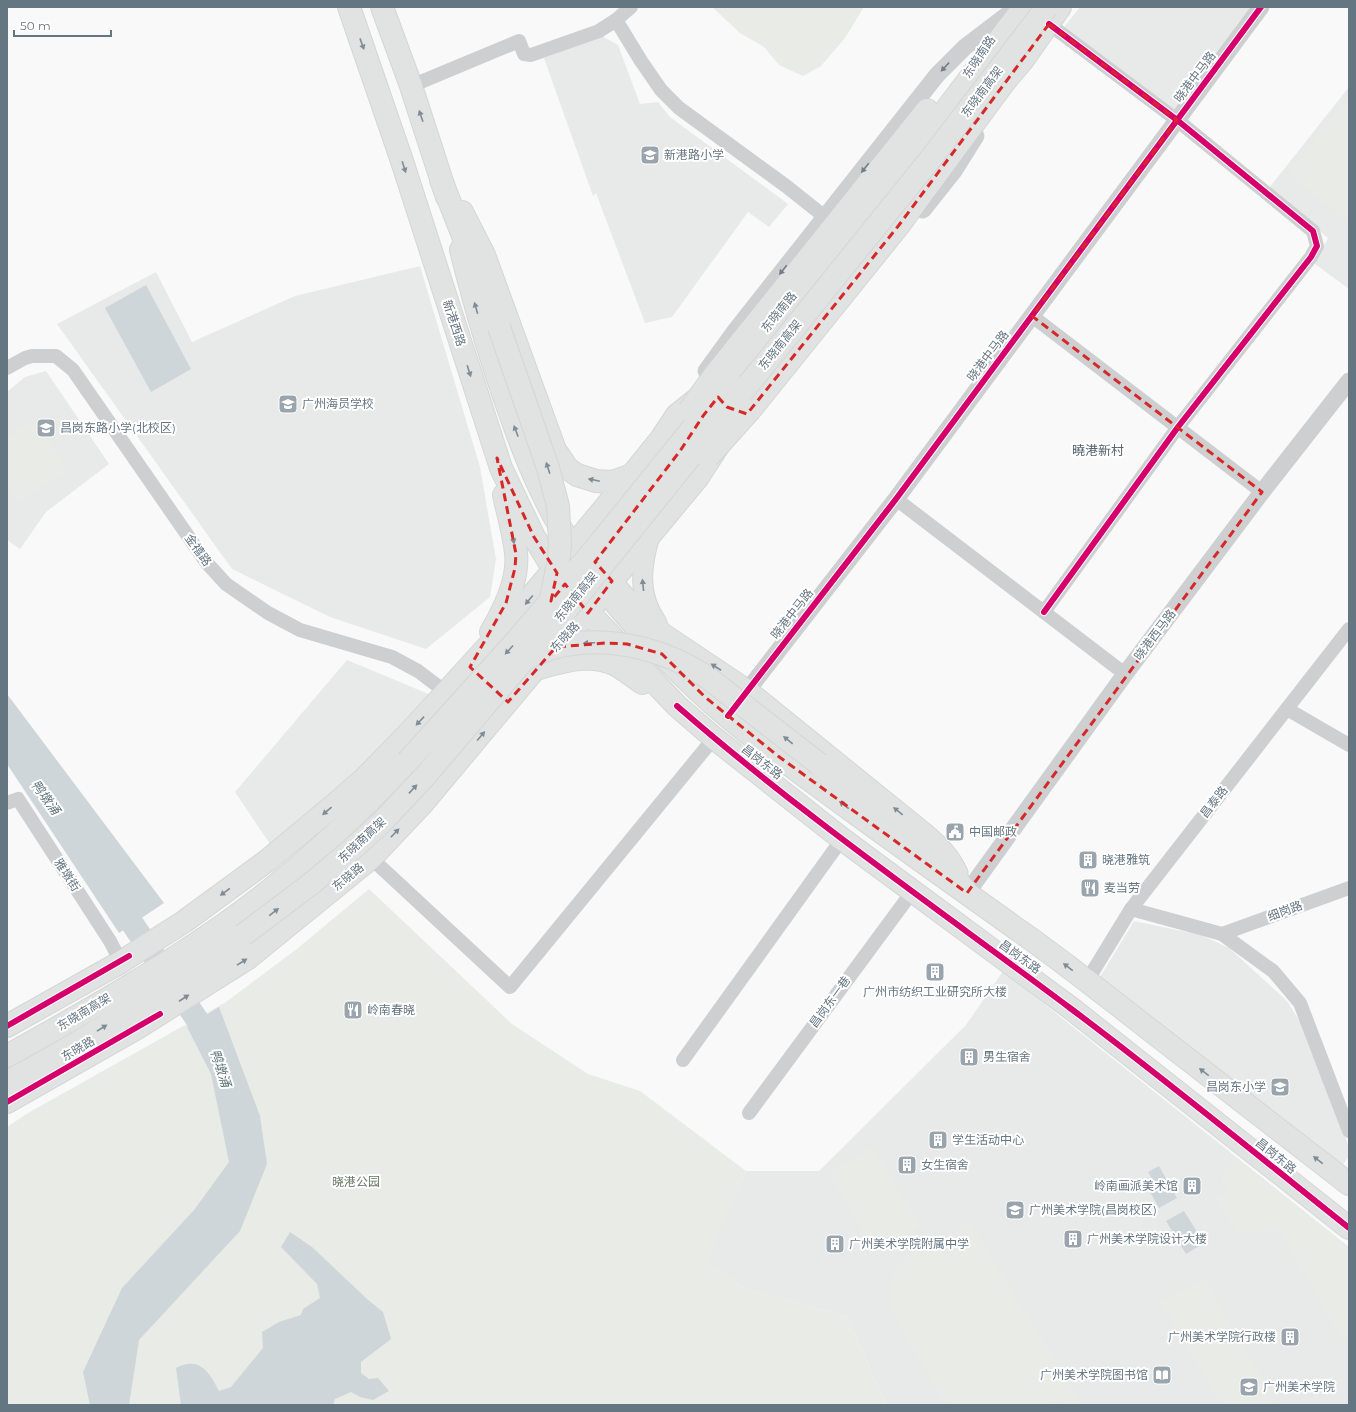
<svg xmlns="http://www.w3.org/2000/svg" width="1356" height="1412" viewBox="0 0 1356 1412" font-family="Montserrat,'Noto Sans SC',sans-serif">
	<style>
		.built { fill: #e8e9e9 }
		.green { fill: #e8ebe6 }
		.water { fill: #ced6d9 }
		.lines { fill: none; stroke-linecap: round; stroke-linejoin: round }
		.river { stroke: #ced6d9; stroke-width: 23 }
		.secondary-casing { stroke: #d5d6d7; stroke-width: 21 }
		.primary-casing { stroke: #d5d6d7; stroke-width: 24 }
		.trunk-casing { stroke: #d5d6d6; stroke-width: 24 }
		.minor { stroke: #cecfd0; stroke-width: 14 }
		.tertiary { stroke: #cecfd0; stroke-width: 17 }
		.secondary { stroke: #e1e2e2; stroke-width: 19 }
		.primary { stroke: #e1e2e2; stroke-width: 22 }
		.trunk { stroke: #e1e2e2; stroke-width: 22 }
		.trunk-bridge-casing { stroke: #d5d6d6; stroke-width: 24; stroke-linecap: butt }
		.trunk-bridge { stroke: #e1e2e2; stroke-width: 22 }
		.cycleway-casing { stroke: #fff; stroke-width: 8 }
		.cycleway { stroke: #d6006c; stroke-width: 6 }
		.oneway { fill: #7e8c96 }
		.oneway2 { fill: #707f8b }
		.marked { fill: none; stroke: #d62828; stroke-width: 3; stroke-dasharray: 8 5; stroke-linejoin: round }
		.labels { text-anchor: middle; stroke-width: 4; stroke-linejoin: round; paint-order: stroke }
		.street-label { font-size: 12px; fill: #657683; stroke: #fff }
		.poi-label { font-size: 12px; fill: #657683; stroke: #fff; text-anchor: start }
		.park-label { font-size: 12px; fill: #687a64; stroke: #fff }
		.neighbourhood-label { font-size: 13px; fill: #57646e; stroke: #fff }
		.water-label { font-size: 13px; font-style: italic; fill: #60757c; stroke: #fff }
	</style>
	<rect width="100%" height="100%" fill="#f9f9f9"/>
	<!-- built -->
	<g class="built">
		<polygon points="1080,7 1262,7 1177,120 1060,32"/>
		<polygon points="602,36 618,45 640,104 658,102 670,117 788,204 769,227 748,212 672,317 645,323 596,193 593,196 544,58"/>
		<polygon points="1349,87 1349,289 1315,264 1328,238 1269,188"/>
		<polygon points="420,266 480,467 496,559 490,597 426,649 330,617 232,569 57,324 156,272 192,342 295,296"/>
		<polygon points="46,371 109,464 46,512 20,549 7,540 7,392 25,377"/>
		<polygon points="347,660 431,695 362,772 272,847 235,792"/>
		<polygon points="1134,921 1201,935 1229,948 1287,1001 1304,1028 1349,1147 1349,1156 1340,1169 1097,982"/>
		<polygon points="1003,971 1349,1247 1349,1405 886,1405 847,1316 746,1289 706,1261 746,1171 819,1171 966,1025"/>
	</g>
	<!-- green -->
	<g class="green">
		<polygon points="712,7 864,7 845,38 821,66 803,76 779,65 764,47 740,33"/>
		<polygon points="1349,96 1349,223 1288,174"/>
		<polygon points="34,419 68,471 18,501 7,484 7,437"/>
		<polygon points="369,889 512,1024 588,1074 640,1091 746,1171 707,1261 746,1289 847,1316 886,1405 7,1405 7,1127 28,1113 226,1002 298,948"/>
		<polygon points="873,1146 921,1227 877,1254 828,1173"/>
		<polygon points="1236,1158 1349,1248 1349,1335 1342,1338 1279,1231 1237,1232 1216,1197 1229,1194 1220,1178"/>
		<polygon points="970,1222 1082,1405 1060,1405 1057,1400 1055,1405 946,1405 897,1322 893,1309 890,1287 897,1267 918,1247 940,1238 965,1241 957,1228"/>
		<polygon points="1203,1278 1278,1405 1222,1405 1161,1302"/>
	</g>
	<!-- water -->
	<g class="water">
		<polygon points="146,285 191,369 151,392 105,308"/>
		<polygon points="7,694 164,903 119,933 7,764"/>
		<polygon points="219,1007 260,1116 267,1164 240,1231 139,1340 129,1405 90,1405 83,1372 122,1288 194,1210 229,1162 211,1074 187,1027"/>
		<polygon points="1159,1166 1177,1198 1159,1208 1144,1181 1151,1177 1148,1172"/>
		<polygon points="1184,1211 1204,1243 1186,1254 1166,1221"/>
		<path d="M 290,1232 L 312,1247 L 367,1299 L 383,1312 L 391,1339 L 361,1362 L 361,1373 L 369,1379 L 378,1378 L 389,1391 L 373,1400 L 360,1397 L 351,1392 L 335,1399 L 333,1405 L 181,1405 L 176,1368 C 200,1356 209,1372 219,1391 L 231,1387 L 263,1348 L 262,1332 L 279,1322 L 301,1315 L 303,1309 L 320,1298 L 317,1284 L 281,1247 Z"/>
	</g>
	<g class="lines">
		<!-- river -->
		<polyline class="river" points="115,898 215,1046"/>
		<defs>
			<g id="secondary">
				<path d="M 650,535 C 641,567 637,594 657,623"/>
				<path d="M 602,570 L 638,610 L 663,633 L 748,690 L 926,834 C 940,846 951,857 958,873"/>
			</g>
			<g id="primary">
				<polyline points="349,7 401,158 501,468 534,537 554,570 579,602 677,706 714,738 842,839 1072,1009 1349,1228"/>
				<polyline points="382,7 410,83 447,197"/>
				<polyline points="993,95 1022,61 1060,7"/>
				<polyline points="462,212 484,255 555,450 567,468 577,475 596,481 612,482 632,475"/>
				<path d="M 461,250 C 475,306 491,361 511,416 C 527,462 546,507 573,548 C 606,595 645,639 686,679 C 727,720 775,754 821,788 C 887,837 954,884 1021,932 C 1067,964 1110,999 1154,1033 C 1219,1083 1284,1134 1349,1184"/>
				<path d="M 491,632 C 504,610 519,579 516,553 C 514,533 508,514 504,495"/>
				<path d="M 535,669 C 561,662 590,652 616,665 C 625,670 634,677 642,683"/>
				<polyline points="7,1026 121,962 185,921 268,860 333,806 365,778 409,733 511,621 632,475 661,439 677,415 701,396"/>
				<polyline points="7,1102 137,1028 248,958 371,858 422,804 535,669 588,613 612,581 698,477 720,443"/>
			</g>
			<g id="trunk">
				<polyline points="441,180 499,327"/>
				<polyline points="717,372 927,110"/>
				<polyline points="730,382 920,144 1024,7"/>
				<polyline points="750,410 899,225 1005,81"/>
				<polyline points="819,764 923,846 951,872 967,893"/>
				<path d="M 7,1056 C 79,1016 151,975 219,928 C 288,880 350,823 407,762"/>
				<path d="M 7,1082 C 89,1039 167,988 243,935"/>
			</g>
		</defs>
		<!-- secondary casing -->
		<use href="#secondary" class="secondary-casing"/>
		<!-- primary casing -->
		<use href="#primary" class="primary-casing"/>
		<!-- trunk casing -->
		<use href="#trunk" class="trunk-casing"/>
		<!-- minor -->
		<g class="minor">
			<polyline points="616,20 631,7"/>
			<polyline points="411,86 519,41 524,54 531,55 599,31 616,20 641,61 661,90 679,108 786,186 825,217"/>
			<polyline points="1032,316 1262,492"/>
			<polyline points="7,368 25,358 32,356 56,356 73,370 206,562 226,584 268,613 300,630 392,657 418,671 447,693"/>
			<polyline points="896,499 1125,674"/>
			<polyline points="1044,612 1178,427 1311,257 1317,246 1313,231 1177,120 1049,24"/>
			<polyline points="1287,709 1349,745"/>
			<polyline points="7,803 18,799 110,941 121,962"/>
			<polyline points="371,858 510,987 714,738"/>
			<polyline points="1131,909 1222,934 1273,971 1300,1003 1349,1131"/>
			<polyline points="1222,934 1349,888"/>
			<polyline points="1087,981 1131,909 1349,629"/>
			<polyline points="683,1060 842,839"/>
			<polyline points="749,1113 912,892"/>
		</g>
		<!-- tertiary -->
		<g class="tertiary">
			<polyline points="923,210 954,171 976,136"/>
			<polyline points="706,371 735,331 937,75 965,47 1007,15"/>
			<polyline points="740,700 896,499 1261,7"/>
			<polyline points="967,893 1125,674 1262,492 1349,381"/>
		</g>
		<!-- secondary -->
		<use href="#secondary" class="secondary"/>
		<!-- primary -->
		<use href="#primary" class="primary"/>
		<!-- trunk -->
		<use href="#trunk" class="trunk"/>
		<defs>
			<g id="trunk-bridge">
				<polyline points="499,327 548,468 558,506 560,545 558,564 551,598"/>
				<polyline points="689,411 717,372"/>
				<polyline points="708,457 750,410"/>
				<path d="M 528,658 C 585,629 654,643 707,677 L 819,764"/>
				<polyline points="407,762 517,640 595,549 730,382"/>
				<polyline points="243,935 312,883 349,852 383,821 426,775 577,597 932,157 1047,7"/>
			</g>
		</defs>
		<!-- trunk-bridge casing -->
		<use href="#trunk-bridge" class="trunk-bridge-casing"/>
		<!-- trunk-bridge -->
		<use href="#trunk-bridge" class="trunk-bridge"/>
		<defs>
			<g id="cycleway">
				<polyline points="1044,612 1178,427 1311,257 1317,246 1313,231 1177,120 1049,24"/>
				<path d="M 677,706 C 802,815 938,909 1070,1008 C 1165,1079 1256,1154 1349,1228"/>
				<polyline points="728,716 896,499 1261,7"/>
				<polyline points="7,1026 129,956"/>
				<polyline points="7,1102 160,1014"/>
			</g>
		</defs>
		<!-- cycleway casing -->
		<use href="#cycleway" class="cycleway-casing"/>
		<!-- cycleway -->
		<use href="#cycleway" class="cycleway"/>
	</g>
	<!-- one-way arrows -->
	<defs><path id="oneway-solid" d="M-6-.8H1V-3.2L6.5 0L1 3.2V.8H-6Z"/></defs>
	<g class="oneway">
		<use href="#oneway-solid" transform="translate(362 44) rotate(70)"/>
		<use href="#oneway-solid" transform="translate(421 116) rotate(-109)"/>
		<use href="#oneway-solid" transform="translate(404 167) rotate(72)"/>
		<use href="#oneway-solid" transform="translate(476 308) rotate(-106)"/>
		<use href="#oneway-solid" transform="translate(469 371) rotate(72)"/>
		<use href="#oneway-solid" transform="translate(516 431) rotate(-111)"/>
		<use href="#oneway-solid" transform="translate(548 468) rotate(-108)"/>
		<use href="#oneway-solid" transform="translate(594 480) rotate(-168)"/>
		<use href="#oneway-solid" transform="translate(513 538) rotate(79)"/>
		<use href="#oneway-solid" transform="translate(643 585) rotate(-96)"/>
		<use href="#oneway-solid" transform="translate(529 600) rotate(130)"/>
		<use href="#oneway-solid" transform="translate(589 643) rotate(178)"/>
		<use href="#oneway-solid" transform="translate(509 650) rotate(132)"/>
		<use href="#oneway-solid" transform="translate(716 667) rotate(-147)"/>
		<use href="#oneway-solid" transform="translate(420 721) rotate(133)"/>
		<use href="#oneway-solid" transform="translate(481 736) rotate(-50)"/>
		<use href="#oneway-solid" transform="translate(788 740) rotate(-141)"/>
		<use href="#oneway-solid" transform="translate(413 789) rotate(-47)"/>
		<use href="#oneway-solid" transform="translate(844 805) rotate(-143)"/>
		<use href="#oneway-solid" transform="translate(327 811) rotate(140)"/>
		<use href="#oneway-solid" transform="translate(898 811) rotate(-141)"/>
		<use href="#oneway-solid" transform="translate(395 833) rotate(-46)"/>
		<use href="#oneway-solid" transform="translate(225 892) rotate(144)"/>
		<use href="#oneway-solid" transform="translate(274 912) rotate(-37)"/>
		<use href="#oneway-solid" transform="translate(242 962) rotate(-32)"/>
		<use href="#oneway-solid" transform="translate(1068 967) rotate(-143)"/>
		<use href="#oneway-solid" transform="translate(184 998) rotate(-33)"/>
		<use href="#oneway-solid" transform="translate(102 1028) rotate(-32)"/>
		<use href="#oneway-solid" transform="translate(1204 1072) rotate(-142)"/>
		<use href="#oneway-solid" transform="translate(1318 1160) rotate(-142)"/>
	</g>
	<g class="oneway2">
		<use href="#oneway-solid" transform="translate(945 67) rotate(133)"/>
		<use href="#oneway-solid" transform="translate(865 168) rotate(129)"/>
		<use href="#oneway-solid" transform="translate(783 270) rotate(128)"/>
	</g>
	<!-- marked area -->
	<path class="marked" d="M 1049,24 L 1177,120 L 1032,316 L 1262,492 L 967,893 L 778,756 L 705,697 L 662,654 L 627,644 L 606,643 L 556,647 L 508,702 L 470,667 L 506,603 L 515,568 L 516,554 L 497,458 L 534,537 L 557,573 L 551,601 L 565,584 L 588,613 L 612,581 L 595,562 L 680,451 L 703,416 L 718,397 L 727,407 L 747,414 L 899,225 Z"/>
	<!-- icons -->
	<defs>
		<symbol id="school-square" viewBox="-11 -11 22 22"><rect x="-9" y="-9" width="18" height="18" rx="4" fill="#99a4ac" stroke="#fff"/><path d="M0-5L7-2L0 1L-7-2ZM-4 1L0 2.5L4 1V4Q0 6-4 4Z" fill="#fff"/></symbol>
		<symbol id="civic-square" viewBox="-11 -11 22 22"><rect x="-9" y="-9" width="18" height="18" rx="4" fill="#99a4ac" stroke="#fff"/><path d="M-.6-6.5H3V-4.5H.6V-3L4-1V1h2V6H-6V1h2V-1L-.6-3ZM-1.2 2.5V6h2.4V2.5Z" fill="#fff"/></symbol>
		<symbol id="building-square" viewBox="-11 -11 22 22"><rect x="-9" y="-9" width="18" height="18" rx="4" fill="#99a4ac" stroke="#fff"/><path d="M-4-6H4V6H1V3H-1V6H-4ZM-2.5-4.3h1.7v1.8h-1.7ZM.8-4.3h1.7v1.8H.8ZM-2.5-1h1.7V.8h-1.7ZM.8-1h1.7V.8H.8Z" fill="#fff"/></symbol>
		<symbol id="restaurant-square" viewBox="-11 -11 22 22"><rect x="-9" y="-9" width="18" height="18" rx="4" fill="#99a4ac" stroke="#fff"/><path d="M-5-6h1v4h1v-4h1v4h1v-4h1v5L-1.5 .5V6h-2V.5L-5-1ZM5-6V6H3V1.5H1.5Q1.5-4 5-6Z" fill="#fff"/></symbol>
		<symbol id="university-square" viewBox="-11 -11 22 22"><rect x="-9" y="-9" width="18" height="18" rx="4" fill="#99a4ac" stroke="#fff"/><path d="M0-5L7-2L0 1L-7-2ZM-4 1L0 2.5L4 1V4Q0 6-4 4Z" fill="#fff"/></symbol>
		<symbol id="library-square" viewBox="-11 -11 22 22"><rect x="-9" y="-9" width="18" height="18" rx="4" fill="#99a4ac" stroke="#fff"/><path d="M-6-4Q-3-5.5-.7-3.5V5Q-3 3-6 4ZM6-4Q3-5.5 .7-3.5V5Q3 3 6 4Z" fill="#fff"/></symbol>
	</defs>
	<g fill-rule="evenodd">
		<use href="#school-square" x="639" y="144" width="22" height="22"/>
		<use href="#school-square" x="277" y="393" width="22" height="22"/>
		<use href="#school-square" x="35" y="417" width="22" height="22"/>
		<use href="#civic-square" x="944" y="821" width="22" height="22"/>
		<use href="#building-square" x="1077" y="849" width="22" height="22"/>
		<use href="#restaurant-square" x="1079" y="877" width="22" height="22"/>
		<use href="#building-square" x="924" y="961" width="22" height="22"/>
		<use href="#restaurant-square" x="342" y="999" width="22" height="22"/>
		<use href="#building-square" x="958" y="1046" width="22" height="22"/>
		<use href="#school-square" x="1269" y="1076" width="22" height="22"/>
		<use href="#building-square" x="927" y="1129" width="22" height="22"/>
		<use href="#building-square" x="896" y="1154" width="22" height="22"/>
		<use href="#building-square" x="1181" y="1175" width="22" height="22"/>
		<use href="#university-square" x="1004" y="1199" width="22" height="22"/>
		<use href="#building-square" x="1062" y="1228" width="22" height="22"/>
		<use href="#building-square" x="824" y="1233" width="22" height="22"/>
		<use href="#building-square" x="1279" y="1326" width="22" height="22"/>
		<use href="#library-square" x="1151" y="1364" width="22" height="22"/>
		<use href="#school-square" x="1238" y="1376" width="22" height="22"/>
	</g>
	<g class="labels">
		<!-- street labels -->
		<g class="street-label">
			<text transform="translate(979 57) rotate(-56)" y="4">东晓南路</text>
			<text transform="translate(1195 77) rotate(-53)" y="4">晓港中马路</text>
			<text transform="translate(982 92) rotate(-53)" y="4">东晓南高架</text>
			<text transform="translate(779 312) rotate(-51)" y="4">东晓南路</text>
			<text transform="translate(454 323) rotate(72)" y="4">新港西路</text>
			<text transform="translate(780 345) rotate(-51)" y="4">东晓南高架</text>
			<text transform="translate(988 356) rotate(-53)" y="4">晓港中马路</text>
			<text transform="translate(198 550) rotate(54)" y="4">金禧路</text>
			<text transform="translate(576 597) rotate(-51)" y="4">东晓南高架</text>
			<text transform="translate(792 614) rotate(-52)" y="4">晓港中马路</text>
			<text transform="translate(1155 635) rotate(-53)" y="4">晓港西马路</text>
			<text transform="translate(565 637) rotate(-47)" y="4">东晓路</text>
			<text transform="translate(762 762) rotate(38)" y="4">昌岗东路</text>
			<text transform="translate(1214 802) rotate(-52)" y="4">昌泰路</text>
			<text transform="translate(362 840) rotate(-43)" y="4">东晓南高架</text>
			<text transform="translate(67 875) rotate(57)" y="4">雅墩街</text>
			<text transform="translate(348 877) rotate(-39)" y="4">东晓路</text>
			<text transform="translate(1285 911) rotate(-20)" y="4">细岗路</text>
			<text transform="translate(1020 957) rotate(36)" y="4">昌岗东路</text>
			<text transform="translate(830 1002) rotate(-54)" y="4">昌岗东一巷</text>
			<text transform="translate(84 1012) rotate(-31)" y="4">东晓南高架</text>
			<text transform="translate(78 1049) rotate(-30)" y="4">东晓路</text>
			<text transform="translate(1276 1156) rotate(39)" y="4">昌岗东路</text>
		</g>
		<!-- poi labels -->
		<g class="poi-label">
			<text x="664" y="159">新港路小学</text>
			<text x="302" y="408">广州海员学校</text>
			<text x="60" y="432">昌岗东路小学(北校区)</text>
			<text x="969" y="836">中国邮政</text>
			<text x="1102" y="864">晓港雅筑</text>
			<text x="1104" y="892">麦当劳</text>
			<text x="935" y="996" text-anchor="middle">广州市纺织工业研究所大楼</text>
			<text x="367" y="1014">岭南春晓</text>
			<text x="983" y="1061">男生宿舍</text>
			<text x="1266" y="1091" text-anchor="end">昌岗东小学</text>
			<text x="952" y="1144">学生活动中心</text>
			<text x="921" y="1169">女生宿舍</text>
			<text x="1178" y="1190" text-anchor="end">岭南画派美术馆</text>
			<text x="1029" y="1214">广州美术学院(昌岗校区)</text>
			<text x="1087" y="1243">广州美术学院设计大楼</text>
			<text x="849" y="1248">广州美术学院附属中学</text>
			<text x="1276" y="1341" text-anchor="end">广州美术学院行政楼</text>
			<text x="1148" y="1379" text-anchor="end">广州美术学院图书馆</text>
			<text x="1263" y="1391">广州美术学院</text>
		</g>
		<!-- park labels -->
		<g class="park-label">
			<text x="356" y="1186">晓港公园</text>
		</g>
		<!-- neighbourhood labels -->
		<g class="neighbourhood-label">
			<text x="1098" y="455">曉港新村</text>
		</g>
		<!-- water labels -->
		<g class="water-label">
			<text transform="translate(46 797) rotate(54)" y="5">鸭墩涌</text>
			<text transform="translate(221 1068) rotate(72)" y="5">鸭墩涌</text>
		</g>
	</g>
	<!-- border -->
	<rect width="1356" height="1412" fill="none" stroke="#657683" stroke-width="16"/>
	<!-- scale -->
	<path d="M14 30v6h97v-6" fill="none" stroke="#657683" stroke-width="2"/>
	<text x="20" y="30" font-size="12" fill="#657683" stroke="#ffffff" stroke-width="3" paint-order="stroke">50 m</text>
</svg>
